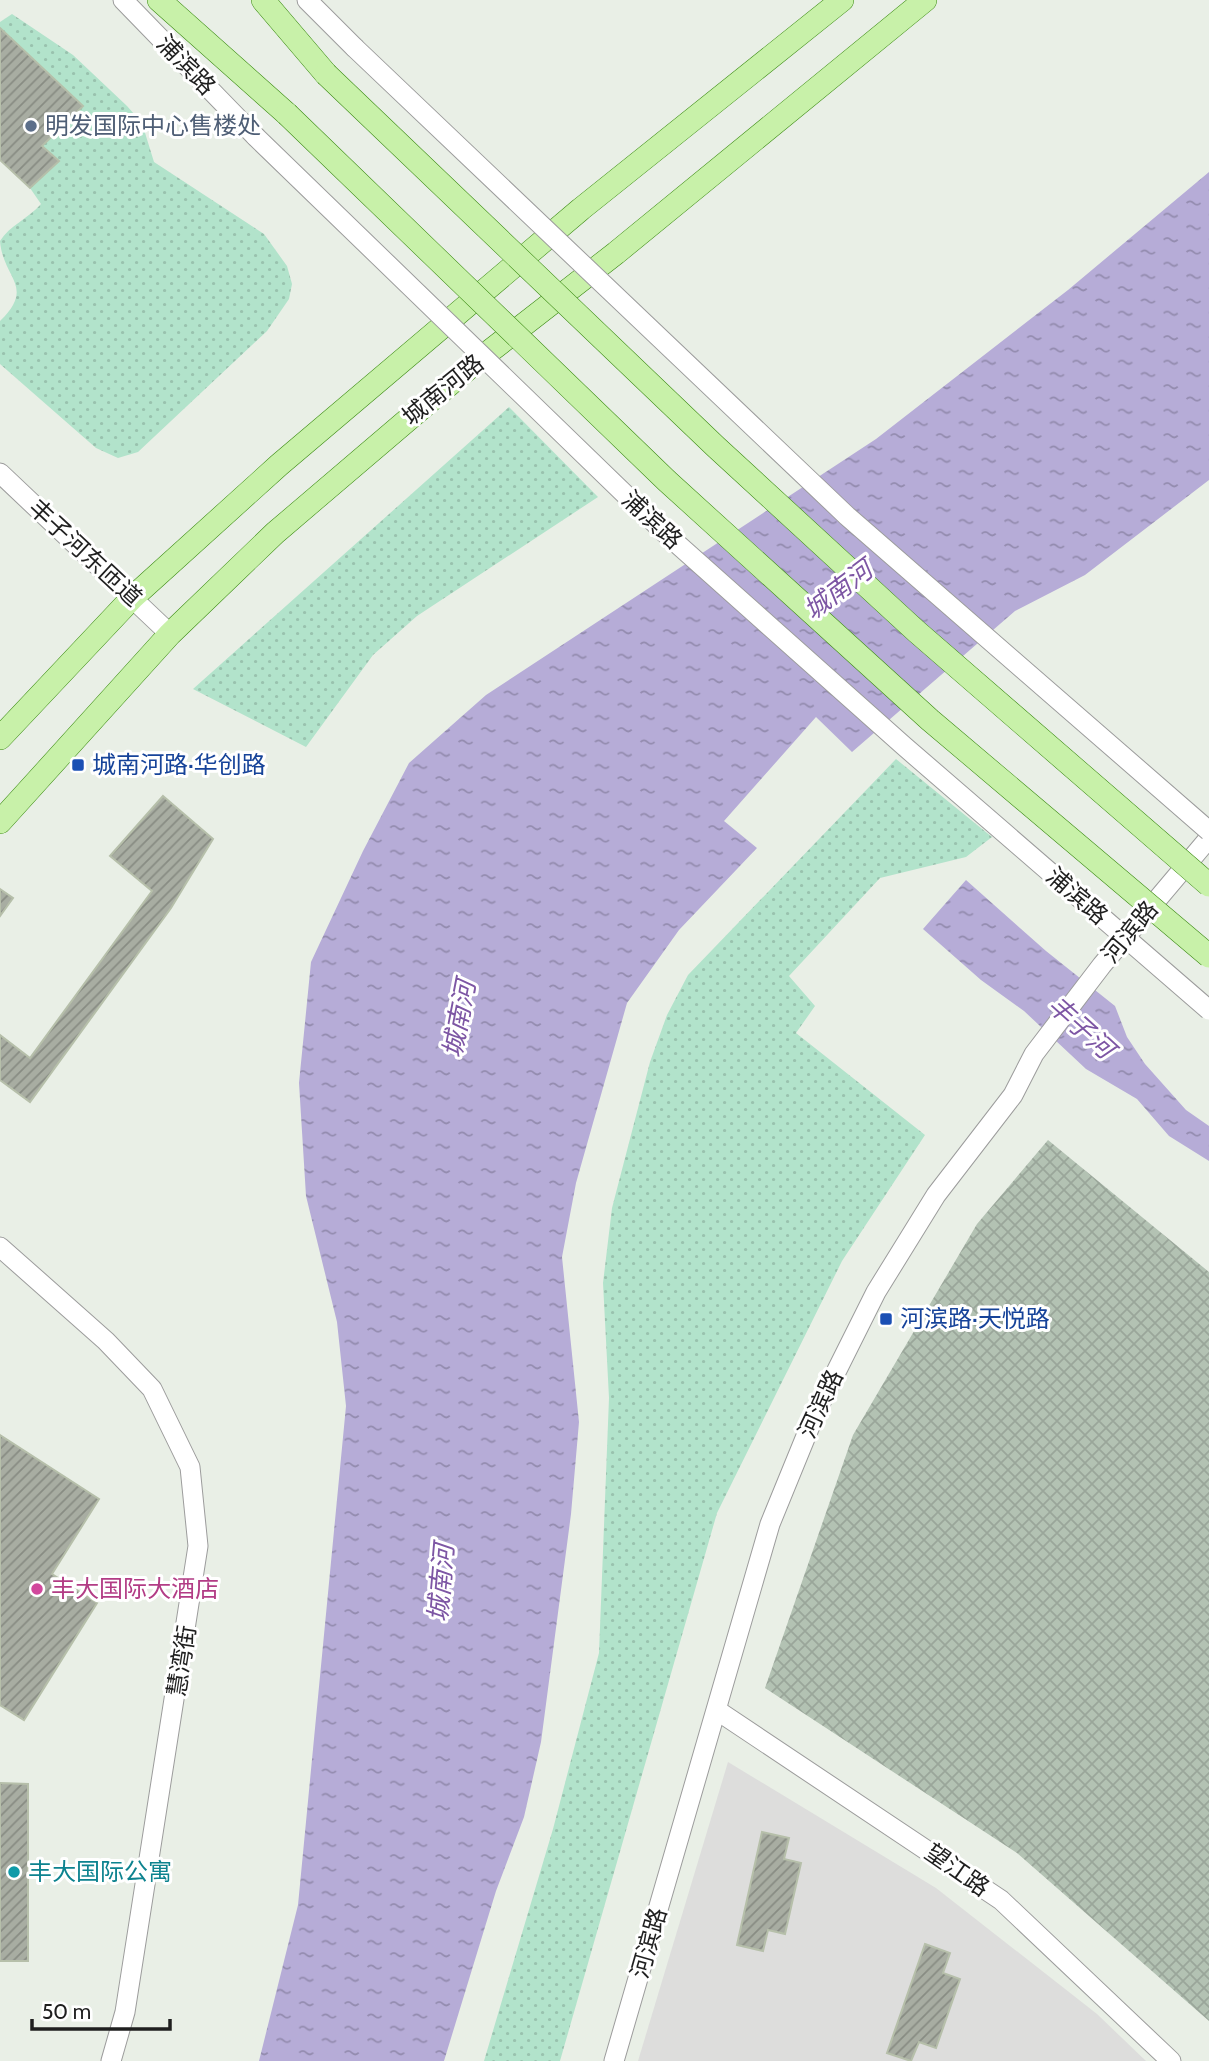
<svg xmlns="http://www.w3.org/2000/svg" width="1209" height="2061" viewBox="0 0 1209 2061" font-family="Cabin,'Noto Sans SC',sans-serif">
	<style>
		.residential { fill: #dddddc }
		.construction { fill: url(#construction-cross-hatch) }
		.grass { fill: url(#grass-dots) }
		.water { fill: url(#water-ripples) }
		.building { fill: url(#building-hatch); stroke: #b6bfaa; stroke-width: 2 }
		.lines { fill: none; stroke-linecap: round; stroke-linejoin: round }
		.minor-casing { stroke: #9c9c9c; stroke-width: 21 }
		.major-casing { stroke: #398911; stroke-width: 24 }
		.minor { stroke: #fff; stroke-width: 19 }
		.major { stroke: #c8f1a9; stroke-width: 23 }
		.minor-bridge-casing { stroke: #9c9c9c; stroke-width: 21; stroke-linecap: butt }
		.major-bridge-casing { stroke: #398911; stroke-width: 24; stroke-linecap: butt }
		.minor-bridge { stroke: #fff; stroke-width: 19 }
		.major-bridge { stroke: #c8f1a9; stroke-width: 23 }
		.service-dot { fill: #5c6f8a; stroke: #fff; stroke-width: 2.5 }
		.transit-dot { fill: #1a4fb4; stroke: #fff; stroke-width: 2.5 }
		.hotel-dot { fill: #d1479c; stroke: #fff; stroke-width: 2.5 }
		.culture-dot { fill: #0f9aa8; stroke: #fff; stroke-width: 2.5 }
		.labels { text-anchor: middle; stroke-width: 6; stroke-linejoin: round; paint-order: stroke }
		.street-label { font-size: 24px; fill: #1f1f1f; stroke: #fff }
		.service-label { font-size: 24px; fill: #4e5e75; stroke: #fff; text-anchor: start }
		.transit-label { font-size: 24px; fill: #164399; stroke: #fff; text-anchor: start }
		.hotel-label { font-size: 24px; fill: #b23c85; stroke: #fff; text-anchor: start }
		.culture-label { font-size: 24px; fill: #0d838f; stroke: #fff; text-anchor: start }
		.water-label { font-size: 26px; font-style: italic; fill: #7d56a4; stroke: #fff }
	</style>
	<defs>
		<pattern id="construction-cross-hatch" width="8" height="8" patternUnits="userSpaceOnUse" patternTransform="scale(1.75)"><rect width="8" height="8" fill="#b3c2b3"/><path d="M0 0l8 8M0 8l8-8" fill="none" stroke="#9aa69a"/></pattern>
		<pattern id="grass-dots" width="8" height="8" patternUnits="userSpaceOnUse" patternTransform="scale(1.75)"><rect width="8" height="8" fill="#b2e3cb"/><path d="M2 2h.1M6 6h.1" fill="none" stroke="#99c2ae" stroke-width="1.8" stroke-linecap="round"/></pattern>
		<pattern id="water-ripples" width="26" height="14" patternUnits="userSpaceOnUse" patternTransform="scale(1.75)"><rect width="26" height="14" fill="#b6acd7"/><path d="M2 4q2-2 4 0t4 0M15 11q2-2 4 0t4 0" fill="none" stroke="#938bae"/></pattern>
		<pattern id="building-hatch" width="6" height="6" patternUnits="userSpaceOnUse" patternTransform="scale(1.75)"><rect width="6" height="6" fill="#a8ada2"/><path d="M-1 1l2-2M0 6l6-6M5 7l2-2" fill="none" stroke="#888c83"/></pattern>
	</defs>
	<rect width="100%" height="100%" fill="#e9efe6"/>
	<!-- residential -->
	<polygon class="residential" points="728,1762 936,1888 1097,2014 1146,2061 638,2061"/>
	<!-- construction -->
	<polygon class="construction" points="1048,1140 1209,1272 1209,2021 1017,1853 765,1688 853,1435 977,1224"/>
	<!-- grass -->
	<g class="grass">
		<path d="M 12,14 L 73,55 L 127,106 L 142,123 L 154,162 L 264,234 L 287,266 L 292,284 L 289,299 L 267,331 L 138,452 L 118,458 L 96,448 L 0,364 L 0,321 C 36,286 3,279 0,241 C 10,225 28,219 41,204 L 30,188 L 59,161 L 42,146 L 83,106 L 0,28 L 0,22 Z"/>
		<polygon points="509,407 598,497 417,616 373,655 306,747 193,689"/>
		<polygon points="896,759 992,837 966,857 880,878 789,976 815,1006 796,1033 925,1135 842,1261 717,1513 560,2061 484,2061 553,1829 599,1653 609,1398 603,1283 612,1208 650,1062 667,1015 688,975"/>
	</g>
	<!-- water -->
	<g class="water">
		<polygon points="1209,172 1209,480 1085,575 1015,611 852,752 816,717 724,821 757,848 679,930 627,1003 576,1183 562,1257 579,1422 571,1514 541,1742 524,1817 496,1891 444,2061 259,2061 298,1905 346,1406 337,1322 306,1196 299,1083 311,962 363,851 409,763 486,695 876,439 1068,290"/>
		<polygon points="966,880 1046,951 1115,1006 1127,1037 1145,1064 1186,1110 1209,1126 1209,1161 1169,1136 1137,1099 1086,1069 1024,1011 981,980 923,929"/>
	</g>
	<!-- building -->
	<g class="building">
		<polygon points="0,28 83,106 42,146 59,161 30,188 0,160"/>
		<polygon points="163,796 213,839 171,908 30,1102 0,1080 0,1035 30,1058 152,891 110,856"/>
		<polygon points="0,889 13,898 0,916"/>
		<polygon points="0,1435 99,1499 52,1574 97,1603 24,1720 0,1705"/>
		<polygon points="0,1783 28,1784 28,1961 0,1961"/>
		<polygon points="762,1832 789,1838 784,1859 801,1863 785,1934 768,1930 763,1951 737,1945"/>
		<polygon points="925,1944 950,1953 943,1973 960,1979 936,2048 919,2042 911,2061 887,2053"/>
	</g>
	<g class="lines">
		<defs>
			<g id="minor">
				<polyline points="123,0 256,137"/>
				<polyline points="307,0 355,48"/>
				<polyline points="0,473 170,634"/>
				<polyline points="0,1247 106,1341 152,1389 190,1467 198,1546 125,2012 111,2061"/>
				<polyline points="718,1711 1001,1900 1171,2061"/>
				<polyline points="614,2061 770,1524 815,1414 876,1292 936,1195 1013,1095 1034,1054 1102,965 1209,838"/>
			</g>
			<g id="major">
				<polyline points="159,0 287,114"/>
				<polyline points="263,0 326,74"/>
				<polyline points="0,738 132,598 279,465 581,209 842,0"/>
				<polyline points="0,822 170,634 275,533 472,365 616,253 925,0"/>
			</g>
		</defs>
		<!-- minor casing -->
		<use href="#minor" class="minor-casing"/>
		<!-- major casing -->
		<use href="#major" class="major-casing"/>
		<!-- minor -->
		<use href="#minor" class="minor"/>
		<!-- major -->
		<use href="#major" class="major"/>
		<defs>
			<g id="minor-bridge">
				<polyline points="355,48 847,516 1209,831"/>
				<polyline points="256,137 665,533 904,746 1209,1010"/>
			</g>
			<g id="major-bridge">
				<polyline points="326,74 716,447 916,631 1209,885"/>
				<polyline points="287,114 667,481 930,720 1209,956"/>
			</g>
		</defs>
		<!-- minor-bridge casing -->
		<use href="#minor-bridge" class="minor-bridge-casing"/>
		<!-- major-bridge casing -->
		<use href="#major-bridge" class="major-bridge-casing"/>
		<!-- minor-bridge -->
		<use href="#minor-bridge" class="minor-bridge"/>
		<!-- major-bridge -->
		<use href="#major-bridge" class="major-bridge"/>
	</g>
	<!-- markers -->
	<circle class="service-dot" cx="31" cy="126" r="7"/>
	<g class="transit-dot">
		<rect x="71" y="758" width="14" height="14" rx="3.5"/>
		<rect x="879" y="1312" width="14" height="14" rx="3.5"/>
	</g>
	<circle class="hotel-dot" cx="37" cy="1589" r="7"/>
	<circle class="culture-dot" cx="14" cy="1872" r="7"/>
	<g class="labels">
		<!-- street labels -->
		<g class="street-label">
			<text transform="translate(186 65) rotate(46)" y="8">浦滨路</text>
			<text transform="translate(443 390) rotate(-39)" y="8">城南河路</text>
			<text transform="translate(652 520) rotate(43)" y="8">浦滨路</text>
			<text transform="translate(85 553) rotate(43)" y="8">丰子河东匝道</text>
			<text transform="translate(1077 896) rotate(41)" y="8">浦滨路</text>
			<text transform="translate(1130 932) rotate(-50)" y="8">河滨路</text>
			<text transform="translate(821 1404) rotate(-65)" y="8">河滨路</text>
			<text transform="translate(182 1661) rotate(-81)" y="8">慧湾街</text>
			<text transform="translate(957 1870) rotate(35)" y="8">望江路</text>
			<text transform="translate(649 1943) rotate(-74)" y="8">河滨路</text>
		</g>
		<!-- service labels -->
		<g class="service-label">
			<text x="45" y="134">明发国际中心售楼处</text>
		</g>
		<!-- transit labels -->
		<g class="transit-label">
			<text x="92" y="773">城南河路·华创路</text>
			<text x="900" y="1327">河滨路·天悦路</text>
		</g>
		<!-- hotel labels -->
		<g class="hotel-label">
			<text x="51" y="1597">丰大国际大酒店</text>
		</g>
		<!-- culture labels -->
		<g class="culture-label">
			<text x="28" y="1880">丰大国际公寓</text>
		</g>
		<!-- water labels -->
		<g class="water-label">
			<text transform="translate(838 590) rotate(-37)" y="9">城南河</text>
			<text transform="translate(459 1019) rotate(-79)" y="9">城南河</text>
			<text transform="translate(1081 1027) rotate(42)" y="9">丰子河</text>
			<text transform="translate(441 1583) rotate(-85)" y="9">城南河</text>
		</g>
	</g>
	<!-- scale -->
	<path d="M32 2019v10h138v-10" fill="none" stroke="#1f1f1f" stroke-width="3.5"/>
	<text x="42" y="2019" font-size="21" fill="#1f1f1f" stroke="#ffffff" stroke-width="5" paint-order="stroke">50 m</text>
</svg>
